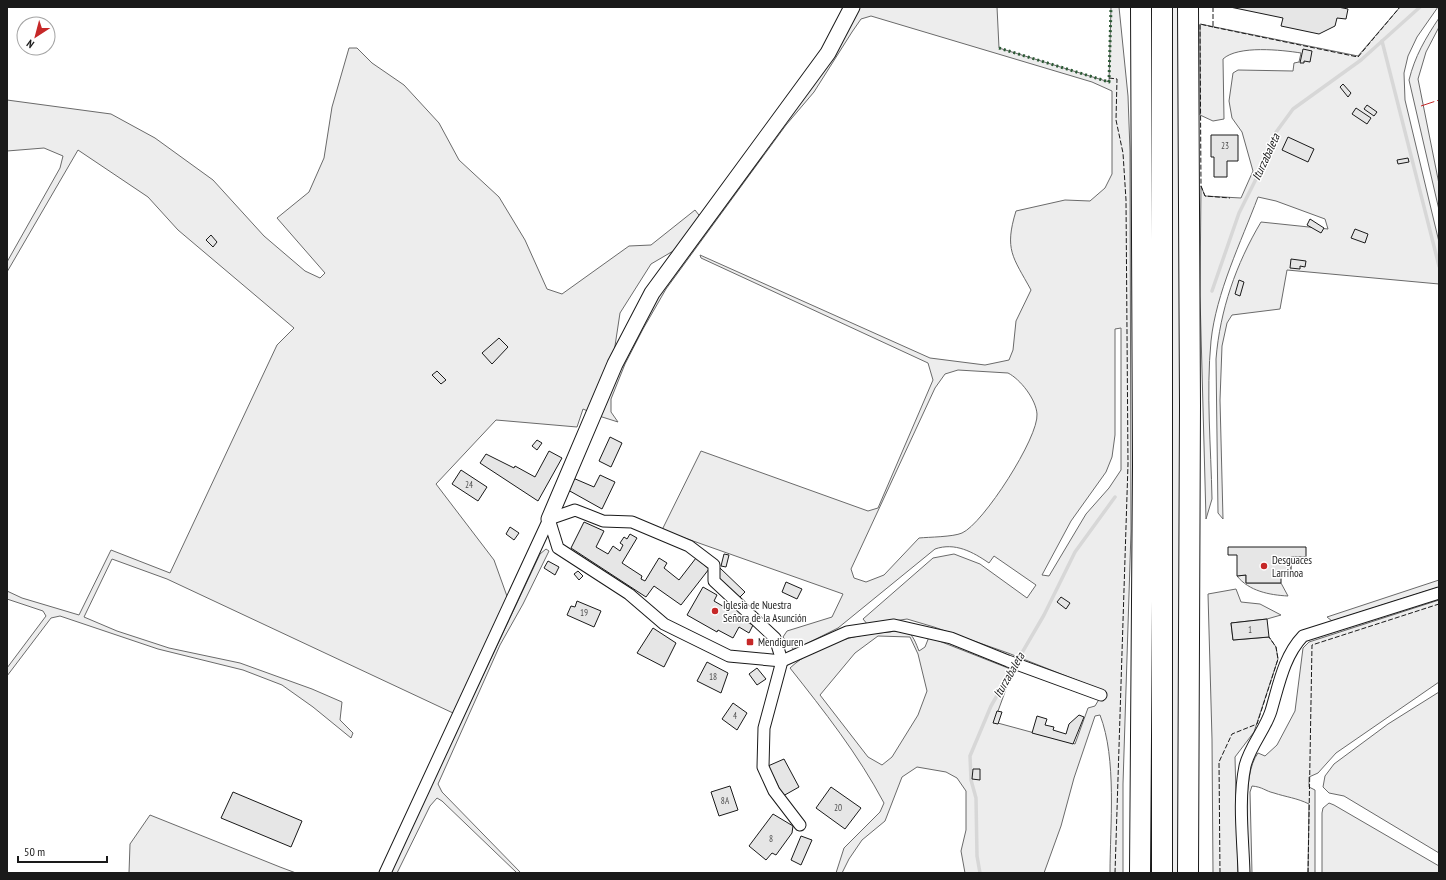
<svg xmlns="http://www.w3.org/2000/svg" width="1446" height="880" viewBox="0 0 1446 880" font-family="'PT Sans Narrow',sans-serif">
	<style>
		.green { fill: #ededed; stroke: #6a6a6a; fill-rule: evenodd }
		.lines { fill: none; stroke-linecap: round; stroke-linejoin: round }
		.stream { stroke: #d7d7d7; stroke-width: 3.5 }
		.building { fill: #e6e6e6; stroke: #1a1a1a }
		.street-casing { stroke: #1a1a1a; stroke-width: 13 }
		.secondary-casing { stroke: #1a1a1a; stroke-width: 17 }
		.highway-casing { stroke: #1a1a1a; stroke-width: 22 }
		.street { stroke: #fff; stroke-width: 11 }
		.secondary { stroke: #fff; stroke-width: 15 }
		.highway { stroke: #fff; stroke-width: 20 }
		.hedge { stroke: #2b5a34; stroke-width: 3; stroke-dasharray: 2 3; stroke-linecap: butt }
		.fence { stroke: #1a1a1a; stroke-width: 1; stroke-dasharray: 5 2; stroke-linecap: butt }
		.power { stroke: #c62828; stroke-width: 1; stroke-dasharray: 14 3 2 3; stroke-linecap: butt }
		.poi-dot { fill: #c62828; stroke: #fff; stroke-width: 1.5 }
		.labels { text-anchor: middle; stroke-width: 3; stroke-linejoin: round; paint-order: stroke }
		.number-label { font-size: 9px; fill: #4d4d4d }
		.poi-label { font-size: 11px; fill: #1a1a1a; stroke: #fff; text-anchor: start }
		.water-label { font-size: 12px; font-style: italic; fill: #1a1a1a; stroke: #fff }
	</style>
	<rect width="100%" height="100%" fill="#fff"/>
	<!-- green -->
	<g class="green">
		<path d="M 859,7 L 997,7 L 999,48 L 1109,82 L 1111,7 L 1119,7 L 1128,96 L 1130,151 L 1131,531 L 1123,784 L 1123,873 L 1110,873 C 1110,825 1117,759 1100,715 L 1095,716 L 1074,778 L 1061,826 L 1044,873 L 965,873 L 961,851 L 966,830 L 966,791 L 957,778 L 946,772 L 917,767 L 902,777 L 885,821 L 862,840 L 849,859 L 842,873 L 836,873 L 844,848 L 880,812 L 884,803 C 858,754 824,711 790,668 C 816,644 855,634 890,632 C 894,631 901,630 905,631 C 913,633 916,644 919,651 L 925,647 L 929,637 L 1013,670 L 994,722 L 1075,744 L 1088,708 L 1095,706 L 1104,691 L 1008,653 L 934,627 L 907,619 L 868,625 L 863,619 L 933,558 L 954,554 L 980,564 L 1027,598 L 1036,585 L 994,556 L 989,563 C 973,552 955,542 935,549 L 838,628 L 794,650 L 783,637 L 787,631 L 832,617 L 843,594 L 662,530 L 701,451 L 868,511 L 878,508 L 933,380 L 928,363 L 701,258 L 700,255 L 930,358 L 985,365 L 1009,360 L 1013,350 L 1016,321 L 1031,290 C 1013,257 1004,250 1016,211 L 1065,200 L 1090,201 L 1105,188 L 1112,174 L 1112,91 L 1092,82 L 871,16 L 861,19 L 852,32 L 814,92 L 786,125 L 666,289 L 643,329 L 625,364 L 611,399 L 611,412 L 618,422 L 599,416 L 621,364 L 662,287 ZM 1121,328 L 1121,470 L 1109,488 L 1086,514 L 1049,576 L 1042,575 L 1071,521 L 1106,472 L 1112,457 L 1115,435 L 1115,329 ZM 958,370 L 1008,373 C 1020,379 1036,399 1037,414 C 1039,437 983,524 962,533 C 953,537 929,537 919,538 L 884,575 L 866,582 L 854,578 L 851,569 L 935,388 L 945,374 ZM 878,636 L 910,637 L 918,654 L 927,691 L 918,715 L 892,757 L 882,765 L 868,757 L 820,695 L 855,653 Z"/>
		<polygon points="1171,7 1181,7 1181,873 1169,873"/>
		<path d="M 1400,7 L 1438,7 L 1417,37 L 1408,56 L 1404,73 L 1405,100 L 1439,242 L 1439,284 L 1287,270 L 1280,309 L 1232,315 L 1227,323 L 1222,346 L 1220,400 L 1223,519 L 1218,513 L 1216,359 C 1220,310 1236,264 1261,222 L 1328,229 L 1325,219 L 1276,201 L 1258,197 C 1241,242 1216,293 1211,341 C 1206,393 1211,447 1212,499 L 1206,519 L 1200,296 L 1201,186 L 1205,196 L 1241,198 L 1253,171 L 1242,132 L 1232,118 L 1229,101 L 1233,73 L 1238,70 L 1293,71 L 1294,63 L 1299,62 L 1301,53 C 1282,50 1238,45 1223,59 L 1224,119 L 1213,121 L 1200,115 L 1200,24 L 1358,56 Z"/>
		<path d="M 1439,18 L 1439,27 L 1426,52 L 1418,79 L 1439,184 L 1439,210 L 1409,80 C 1415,56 1425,39 1439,18 Z"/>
		<polygon points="349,48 357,48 372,63 404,85 439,123 459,160 499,197 525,240 547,289 562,294 629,246 651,245 695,210 702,219 680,247 651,264 620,313 613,359 590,412 583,409 577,427 496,420 436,484 494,560 508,599 453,713 167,579 112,559 84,617 117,631 169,648 240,663 312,689 342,702 340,720 353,733 351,738 313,707 282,685 243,670 158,649 60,616 51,618 7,676 7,668 46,616 43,611 7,599 7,591 22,598 79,615 111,550 170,573 277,345 294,328 178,230 148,197 78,150 7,272 7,262 60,168 63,156 44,148 7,151 7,100 111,114 155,138 213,180 264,236 305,271 320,278 325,273 277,218 309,192 324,158 332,107"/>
		<polygon points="546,549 549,551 523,604 500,645 438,784 442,792 521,873 517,873 442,801 437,798 430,806 397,873 390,873 540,554"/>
		<path d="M 1246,575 L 1246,583 L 1281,583 L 1288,596 C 1269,595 1249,591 1237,576 Z"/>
		<polygon points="1439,580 1439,587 1332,621 1327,617"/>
		<polygon points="1236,589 1241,602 1260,604 1281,615 1267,619 1231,623 1233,640 1269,637 1276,647 1278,659 1254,732 1235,757 1238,873 1213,873 1212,739 1208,594"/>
		<path d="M 1439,600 L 1439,682 L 1336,753 L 1318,773 L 1309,777 L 1309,787 L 1315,790 L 1315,873 L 1308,873 L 1309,804 C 1297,798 1286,797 1274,793 C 1265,791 1263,787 1252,786 L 1250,792 L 1252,873 L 1249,873 C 1248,844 1241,775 1258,753 L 1265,756 L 1277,745 L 1295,711 L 1303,648 L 1309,642 Z"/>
		<polygon points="1439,692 1439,853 1344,796 1329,793 1323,787 1325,776 1334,764 1388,724"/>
		<polygon points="1329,803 1334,805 1439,866 1439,873 1322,873 1322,813 1323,808"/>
		<polygon points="150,815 280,867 296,873 129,873 130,844"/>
	</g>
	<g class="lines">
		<!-- stream -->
		<g class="stream">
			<polyline points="1382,41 1439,266"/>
			<polyline points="1212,291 1239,213 1266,159 1274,135 1293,109 1361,60 1420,7"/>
			<polyline points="980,873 977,856 976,798 971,780 970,756 991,706 1044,615 1075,552 1115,497"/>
		</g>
	</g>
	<!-- building -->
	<g class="building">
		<polygon points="1230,7 1338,7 1348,9 1346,19 1337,18 1335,26 1319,34 1281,26 1283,18"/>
		<polygon points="1303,49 1312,51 1310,62 1304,61 1304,63 1300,63"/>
		<polygon points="1343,84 1351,93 1348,97 1340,87"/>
		<polygon points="1367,105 1377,112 1374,116 1364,109"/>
		<polygon points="1356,108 1371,118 1367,124 1352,114"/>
		<polygon points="1211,135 1238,135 1238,161 1227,161 1227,177 1214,177 1214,157 1211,157"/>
		<polygon points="1288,137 1314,149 1308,162 1282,150"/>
		<polygon points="1408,158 1409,162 1398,164 1397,160"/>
		<polygon points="1310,219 1324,228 1321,233 1307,225"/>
		<polygon points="1355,229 1368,234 1365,243 1351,238"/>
		<polygon points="211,235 217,242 213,247 206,240"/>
		<polygon points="1291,259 1306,261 1305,267 1300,266 1300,269 1290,268"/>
		<polygon points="1239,280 1244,282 1240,296 1235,294"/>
		<polygon points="499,338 508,347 492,364 482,353"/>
		<polygon points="437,371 446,380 441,384 432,375"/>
		<polygon points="610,437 622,443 611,467 599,461"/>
		<polygon points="537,440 542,443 537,450 532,446"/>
		<polygon points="549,451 562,458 538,501 480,463 486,454 514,468 515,466 535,477"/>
		<polygon points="461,470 487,487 478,501 452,484"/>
		<polygon points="600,475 615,482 602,509 568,490 573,478 594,487"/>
		<polygon points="584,522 604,531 596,547 608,554 613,546 620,551 623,545 620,543 624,537 627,539 630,534 637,538 622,563 642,576 641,579 645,581 659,558 667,563 664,568 679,580 696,558 709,569 681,605 654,586 646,597 571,548"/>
		<polygon points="510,527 519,533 514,540 506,534"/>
		<polygon points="1228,547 1306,547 1306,557 1291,557 1291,575 1281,575 1281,583 1246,583 1246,575 1237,576 1237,555 1228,555"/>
		<polygon points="724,554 729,555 726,567 721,566"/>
		<polygon points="548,561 559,567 555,575 544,568"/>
		<polygon points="720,568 745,592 739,598 718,579"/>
		<polygon points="578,571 583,576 579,580 574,574"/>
		<polygon points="786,582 802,589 797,599 782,592"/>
		<polygon points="703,587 717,595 714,601 726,608 728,604 746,615 743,620 753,625 749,633 739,627 733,638 718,630 717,632 687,615"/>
		<polygon points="1061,597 1070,603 1066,609 1057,602"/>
		<polygon points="577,601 601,611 594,627 567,615 571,606 575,607"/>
		<polygon points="1267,619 1269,637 1233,640 1231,623"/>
		<polygon points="653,628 676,643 664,667 637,653"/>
		<polygon points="707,662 728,673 721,693 697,681"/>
		<polygon points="757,668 766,679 757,685 749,674"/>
		<polygon points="733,703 747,713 737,730 722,719"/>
		<polygon points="997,711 1002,712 998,724 993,723"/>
		<polygon points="1079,715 1084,717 1073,744 1032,733 1037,716 1047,719 1045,725 1054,727 1053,730 1066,734 1069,724"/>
		<polygon points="784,759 799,787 783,796 768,766"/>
		<polygon points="973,769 980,769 980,780 972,779"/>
		<polygon points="730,786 738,810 719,816 711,792"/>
		<polygon points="831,787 861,808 845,829 816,808"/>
		<polygon points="233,792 302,821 291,847 221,818"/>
		<polygon points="773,814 793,826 792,833 776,855 772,853 766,860 749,846"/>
		<polygon points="801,836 812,840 801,865 791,860"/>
	</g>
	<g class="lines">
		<defs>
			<g id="street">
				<polyline points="549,519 558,548 629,594 664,624 729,656 782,661 847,632 894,625 951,638 1008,661 1101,695"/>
				<polyline points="385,873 549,519 575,510 603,521 632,522 689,546 714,565 714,581 775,638 782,661 764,728 763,767 774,791 800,825"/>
				<path d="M 1244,873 C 1243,838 1238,800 1245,766 C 1250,746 1265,730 1271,711 C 1279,684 1284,656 1303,636 L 1439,593"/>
			</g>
			<polyline id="secondary" points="549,519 615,364 652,293 828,53 852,7"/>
			<g id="highway">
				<polyline points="1162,7 1162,873"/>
				<polyline points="1140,873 1143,466 1141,7"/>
				<polyline points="1188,873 1190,405 1188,7"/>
			</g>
		</defs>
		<!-- street casing -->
		<use href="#street" class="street-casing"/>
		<!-- secondary casing -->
		<use href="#secondary" class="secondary-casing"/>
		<!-- highway casing -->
		<use href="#highway" class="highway-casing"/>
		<!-- street -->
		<use href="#street" class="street"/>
		<!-- secondary -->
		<use href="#secondary" class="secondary"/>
		<!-- highway -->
		<use href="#highway" class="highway"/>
		<!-- hedge -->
		<polyline class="hedge" points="999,48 1109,82 1111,7"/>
		<!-- fence -->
		<g class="fence">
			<polyline points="1213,7 1213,27 1358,57 1400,7"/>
			<polyline points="1213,27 1200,24 1201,186 1205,196 1230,198"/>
			<polyline points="1109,78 1117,79 1116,120 1123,153 1126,200 1128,464 1115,873"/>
			<polyline points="1220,873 1219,762 1232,734 1257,724 1278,659 1276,647 1269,637"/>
			<polyline points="1308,873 1312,645 1439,604"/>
		</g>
		<!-- power -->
		<polyline class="power" points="1421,106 1439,100"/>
	</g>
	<!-- markers -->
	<g class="poi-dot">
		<circle cx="1264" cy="566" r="4"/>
		<circle cx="715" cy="611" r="4"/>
		<rect x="746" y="638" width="8" height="8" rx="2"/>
	</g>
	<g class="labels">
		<!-- number labels -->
		<g class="number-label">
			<text x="1225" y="149">23</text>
			<text x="469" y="488">24</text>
			<text x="584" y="616">19</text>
			<text x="1250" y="633">1</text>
			<text x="713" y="680">18</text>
			<text x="735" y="719">4</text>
			<text x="725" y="804">8A</text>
			<text x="838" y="811">20</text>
			<text x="771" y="842">8</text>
		</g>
		<!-- poi labels -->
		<g class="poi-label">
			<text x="1272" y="564">Desguaces<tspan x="1272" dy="13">Larrinoa</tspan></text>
			<text x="723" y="609">Iglesia de Nuestra<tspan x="723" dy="13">Señora de la Asunción</tspan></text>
			<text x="758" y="646">Mendiguren</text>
		</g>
		<!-- water labels -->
		<g class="water-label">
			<text transform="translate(1266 157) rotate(-65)" y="4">Iturzabaleta</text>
			<text transform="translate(1009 675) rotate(-60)" y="4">Iturzabaleta</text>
		</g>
	</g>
	<!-- border -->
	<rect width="1446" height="880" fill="none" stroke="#1a1a1a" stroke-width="16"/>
	<!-- north arrow -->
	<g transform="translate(36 36) rotate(216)"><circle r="19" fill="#ffffff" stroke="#a3a3a3"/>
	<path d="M0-3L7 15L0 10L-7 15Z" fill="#c62828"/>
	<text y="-6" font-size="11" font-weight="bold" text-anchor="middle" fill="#1a1a1a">N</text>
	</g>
	<!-- scale -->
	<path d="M18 856v6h89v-6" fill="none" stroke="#1a1a1a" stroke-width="2"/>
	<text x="24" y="856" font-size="12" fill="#1a1a1a" stroke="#ffffff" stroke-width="3" paint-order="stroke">50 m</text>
</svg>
